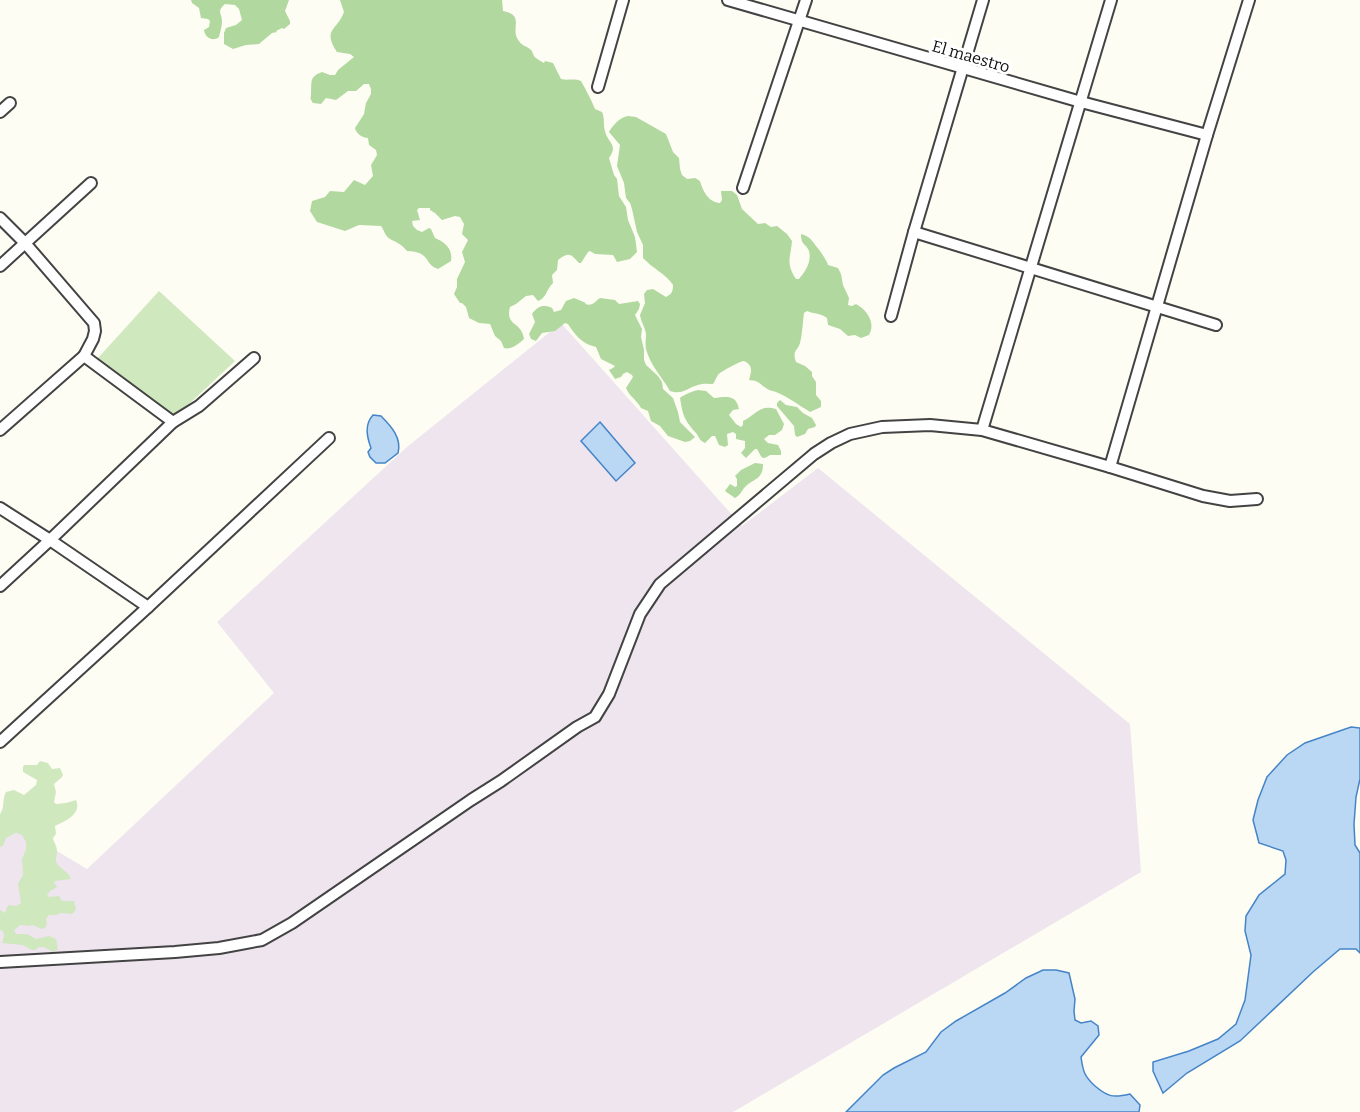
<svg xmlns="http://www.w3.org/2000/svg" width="1360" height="1112" viewBox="0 0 1360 1112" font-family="Bitter,serif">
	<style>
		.industrial { fill: #eee5ee }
		.green { fill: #cfe8be }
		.forest { fill: #b1d89e }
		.water { fill: #bad8f4; stroke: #4484c7; stroke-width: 1.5 }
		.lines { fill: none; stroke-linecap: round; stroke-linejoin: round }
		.minor-casing { stroke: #434343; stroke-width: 14 }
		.minor { stroke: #fff; stroke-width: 10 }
		.labels { text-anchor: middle; stroke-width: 6; stroke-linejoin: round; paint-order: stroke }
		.street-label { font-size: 16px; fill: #101010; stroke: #fff }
	</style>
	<rect width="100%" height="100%" fill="#fefdf3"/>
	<!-- industrial -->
	<polygon class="industrial" points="561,323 742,526 818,468 1130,724 1141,872 733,1112 0,1112 0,817 87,869 274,693 217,622 407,447"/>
	<!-- green -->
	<g class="green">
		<polygon points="159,291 235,361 174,418 98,358"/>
		<path d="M 40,761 L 48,763 L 52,769 L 60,768 L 63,775 L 62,777 L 54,784 L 56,792 L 54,802 L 56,804 L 66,803 L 76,800 C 82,814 66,821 55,826 L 56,834 L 53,838 C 54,843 57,846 57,851 C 57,857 54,860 58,865 C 63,871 68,871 71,879 L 55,881 L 54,883 L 57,887 L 50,891 L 47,895 L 49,897 L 59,896 L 62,901 L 74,901 L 76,909 L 72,914 L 61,913 L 56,915 L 49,915 L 46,919 L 47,924 L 45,928 L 42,929 L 33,925 L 28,926 L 20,925 L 14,930 L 16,934 L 27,934 L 36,939 L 49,936 L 56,939 L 58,949 L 53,952 L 44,947 L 39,947 L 35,950 L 32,950 L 23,945 L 2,943 L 4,936 L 3,931 L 0,930 L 0,910 L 5,913 L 8,905 L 16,906 L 21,903 L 18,884 L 23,875 L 22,859 L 26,850 L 26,842 L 22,835 L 17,833 L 15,833 L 6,838 L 3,846 L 0,847 L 0,814 C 5,808 2,798 6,792 L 14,790 L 24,795 L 36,785 L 37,780 L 23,772 L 23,767 L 24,765 L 37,765 Z"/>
	</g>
	<!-- forest -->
	<g class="forest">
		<path d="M 191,0 L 289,0 L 285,11 L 290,21 L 290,24 L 284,29 L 282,28 L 276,31 L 277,32 L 272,33 L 259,44 L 246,45 L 233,49 L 224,44 L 224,33 L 226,28 L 236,25 L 242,20 L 239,9 L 235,5 L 225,4 C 216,12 222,13 222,22 C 222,26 220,32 219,37 C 213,42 205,38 204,30 L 209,27 L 210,21 L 208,19 L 201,18 L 199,8 L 192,3 Z"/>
		<path d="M 340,0 L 502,0 L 503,11 C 526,15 509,30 519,41 C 522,46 527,46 531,50 C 533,52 533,56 536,58 C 538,60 541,61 544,63 L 545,61 L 553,63 L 561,79 C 568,81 574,78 581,81 C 586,90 591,99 595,109 L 602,112 C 605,118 603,125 605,131 C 607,142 619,145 609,158 L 614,175 L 617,179 L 619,196 L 626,207 L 628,220 L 635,237 L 637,252 L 630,259 L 617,262 L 613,255 L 595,254 L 590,251 L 588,252 L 581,263 L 579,263 C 571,255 570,251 558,260 L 557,270 L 552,275 L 553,283 C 547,288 546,299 538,301 L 533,295 L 526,296 L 516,304 L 510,307 C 505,327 522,321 524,339 C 518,344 512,350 504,348 L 501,341 L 495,336 L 490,324 L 479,323 L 469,318 L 466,307 L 462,303 L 460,303 L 454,294 L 457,287 L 457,279 L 465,262 L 462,252 L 468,240 L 462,234 L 464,224 L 460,217 L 455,216 L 442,220 L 435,213 L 430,210 L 430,208 L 419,208 L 417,210 L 420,220 L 412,221 L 413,226 L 417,230 L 422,232 L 429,228 L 431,229 L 435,238 C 445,242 453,249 451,261 L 438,269 C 423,264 432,252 407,251 C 401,244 398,243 390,239 C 385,236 384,230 381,226 L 359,225 L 345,231 L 317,222 L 310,211 L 312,201 L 325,197 L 330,191 L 344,192 L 354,180 L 365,185 L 373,176 L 371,165 L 377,155 L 376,150 L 369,145 L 368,138 C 363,138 356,134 355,128 L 364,114 L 366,103 L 371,94 L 371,89 L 369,84 L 364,84 L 356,91 L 348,91 L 336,100 L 326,98 L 321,104 L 313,103 C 309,96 311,101 311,93 C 312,81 309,77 322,72 L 330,75 L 335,75 L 338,70 L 354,57 L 350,54 L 337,52 C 322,29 337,31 344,12 Z"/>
		<path d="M 628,116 L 636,117 L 666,134 L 673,152 L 679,158 L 680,169 L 682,175 L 687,179 L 695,178 L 700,181 C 703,191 708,202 720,203 L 722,200 L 721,191 L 732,191 L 737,195 L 742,209 L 758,224 L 765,223 L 771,227 L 777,226 L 787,234 L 792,241 C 791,257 785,262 796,279 L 799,279 C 805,272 812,262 809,251 C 806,243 801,246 801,234 C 812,237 813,243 820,251 C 823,256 826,259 828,265 L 838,268 L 841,274 L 843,285 L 849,298 L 848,305 L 852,306 L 856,304 C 867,310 876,323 869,335 L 861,338 L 855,335 L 848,336 L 840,329 L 828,325 L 827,318 C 821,313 814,314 807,311 L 804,313 C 803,321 802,336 800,343 C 797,352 792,350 796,362 L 805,366 L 812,372 L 812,376 L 816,382 L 816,395 L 821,401 L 821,407 L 810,412 C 799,405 788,397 776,392 C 773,391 768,390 766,388 C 758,383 760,381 749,380 C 751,372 754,366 744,361 C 740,361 720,372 718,375 C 716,378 715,381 713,384 C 709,384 703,383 698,385 C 687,388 683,395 670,391 C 662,377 650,365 646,349 C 645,344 646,339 646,334 C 645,327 641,322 640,315 L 645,303 L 644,294 L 647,290 L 653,289 L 666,297 C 672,294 673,291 673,285 C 666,274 652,268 643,258 L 643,245 L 637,232 L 632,209 L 630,203 L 626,198 L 624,183 L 617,166 L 620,145 L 609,132 C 613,125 620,117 628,116 Z"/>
		<path d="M 574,298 L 586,303 L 585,304 C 593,307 595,301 600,298 L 615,300 L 619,304 L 638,301 L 640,304 L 639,309 L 635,315 L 642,329 L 641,337 L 644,350 L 644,360 L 646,365 L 658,376 L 662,382 L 663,389 L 673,398 L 678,412 L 680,422 L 695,437 L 690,441 L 685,442 L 668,436 L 660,426 L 651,421 L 648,411 L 641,408 C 637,400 629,396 626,388 L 633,377 L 632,375 L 627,372 L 623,374 L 621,377 L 615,379 L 609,370 L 613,368 L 615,366 L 601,359 L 596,347 C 582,344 575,335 568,324 L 565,323 L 555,331 L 542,333 L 536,341 L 531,339 L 529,334 L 535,322 L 532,314 C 538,306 543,304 552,308 L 554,312 L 561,310 L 566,301 Z"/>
		<path d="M 698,390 L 706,391 L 714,398 C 726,397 736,394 739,409 L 733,410 L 729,415 L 736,424 L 741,427 L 743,425 L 743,421 C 756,415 759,404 776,409 L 784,424 L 782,430 L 775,435 L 769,435 L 764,439 L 768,443 L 778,445 L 781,451 L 781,455 L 770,455 C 761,461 762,457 757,449 L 755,449 L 746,458 L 741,453 L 745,448 L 745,441 L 736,439 L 736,434 L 733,432 L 727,434 L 728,445 L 725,447 L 719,445 L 715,436 L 712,436 L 705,443 C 698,440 700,437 695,432 C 684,419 683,416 680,398 C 683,395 693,391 698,390 Z"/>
		<polygon points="780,400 786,405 797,407 803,413 812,418 816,425 815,427 808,429 805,434 797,437 795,435 794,426 777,406 777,403"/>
		<path d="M 755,463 L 763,464 C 763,480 754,478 745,487 C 741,491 741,495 735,498 L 725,491 L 730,484 L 735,487 L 737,486 L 737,479 L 735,476 L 741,470 Z"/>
	</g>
	<!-- water -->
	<g class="water">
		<path d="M 373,415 L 381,416 C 391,426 402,438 398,453 L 385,463 L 376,463 L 370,457 L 368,452 L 371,448 C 367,437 364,425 373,415 Z"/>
		<polygon points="600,422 635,463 616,481 581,441"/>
		<polygon points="1351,727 1360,728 1360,779 1356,797 1354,824 1355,845 1360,853 1360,953 1356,949 1340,949 1313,972 1240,1041 1187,1073 1163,1093 1153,1071 1153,1062 1189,1051 1218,1039 1236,1024 1245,1000 1251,955 1245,931 1246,916 1259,895 1285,874 1286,860 1283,851 1259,843 1253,820 1258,800 1267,777 1287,755 1305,743"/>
		<path d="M 1043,970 L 1056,970 L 1069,973 L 1075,999 L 1074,1011 L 1075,1020 L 1081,1023 L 1091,1021 L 1098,1026 L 1099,1035 L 1081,1057 C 1083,1071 1084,1076 1095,1086 C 1108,1097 1113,1098 1130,1094 L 1140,1105 L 1139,1112 L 846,1112 L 883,1075 L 894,1068 L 926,1052 L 941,1032 L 956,1021 L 1005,993 L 1026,978 Z"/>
	</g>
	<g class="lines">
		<defs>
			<g id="minor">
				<polyline points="728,0 1081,102 1207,135"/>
				<polyline points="598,87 623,0"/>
				<polyline points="0,112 10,103"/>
				<polyline points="743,188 806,0"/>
				<polyline points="0,218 25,243 94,323 95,331 93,339 84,356 0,430"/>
				<polyline points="914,232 1216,325"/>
				<polyline points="0,266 91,183"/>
				<polyline points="891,316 914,232 983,0"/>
				<polyline points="84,356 173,422"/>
				<polyline points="982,430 1111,0"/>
				<polyline points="1110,467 1207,135 1249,0"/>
				<polyline points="0,508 50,540 148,607"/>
				<polyline points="0,586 50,540 173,422 199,406 254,358"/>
				<polyline points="0,742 148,607 329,438"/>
				<polyline points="0,962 175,952 219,948 262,940 292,923 471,800 501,781 577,727 595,717 609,694 640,614 660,584 814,454 831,443 850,434 882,427 930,425 982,430 1110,467 1203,496 1230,501 1257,499"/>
			</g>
		</defs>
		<!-- minor casing -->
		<use href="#minor" class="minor-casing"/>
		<!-- minor -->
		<use href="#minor" class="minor"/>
	</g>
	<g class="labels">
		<!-- street labels -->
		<g class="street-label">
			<text transform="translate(971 56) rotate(16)" y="6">El maestro</text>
		</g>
	</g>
</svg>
